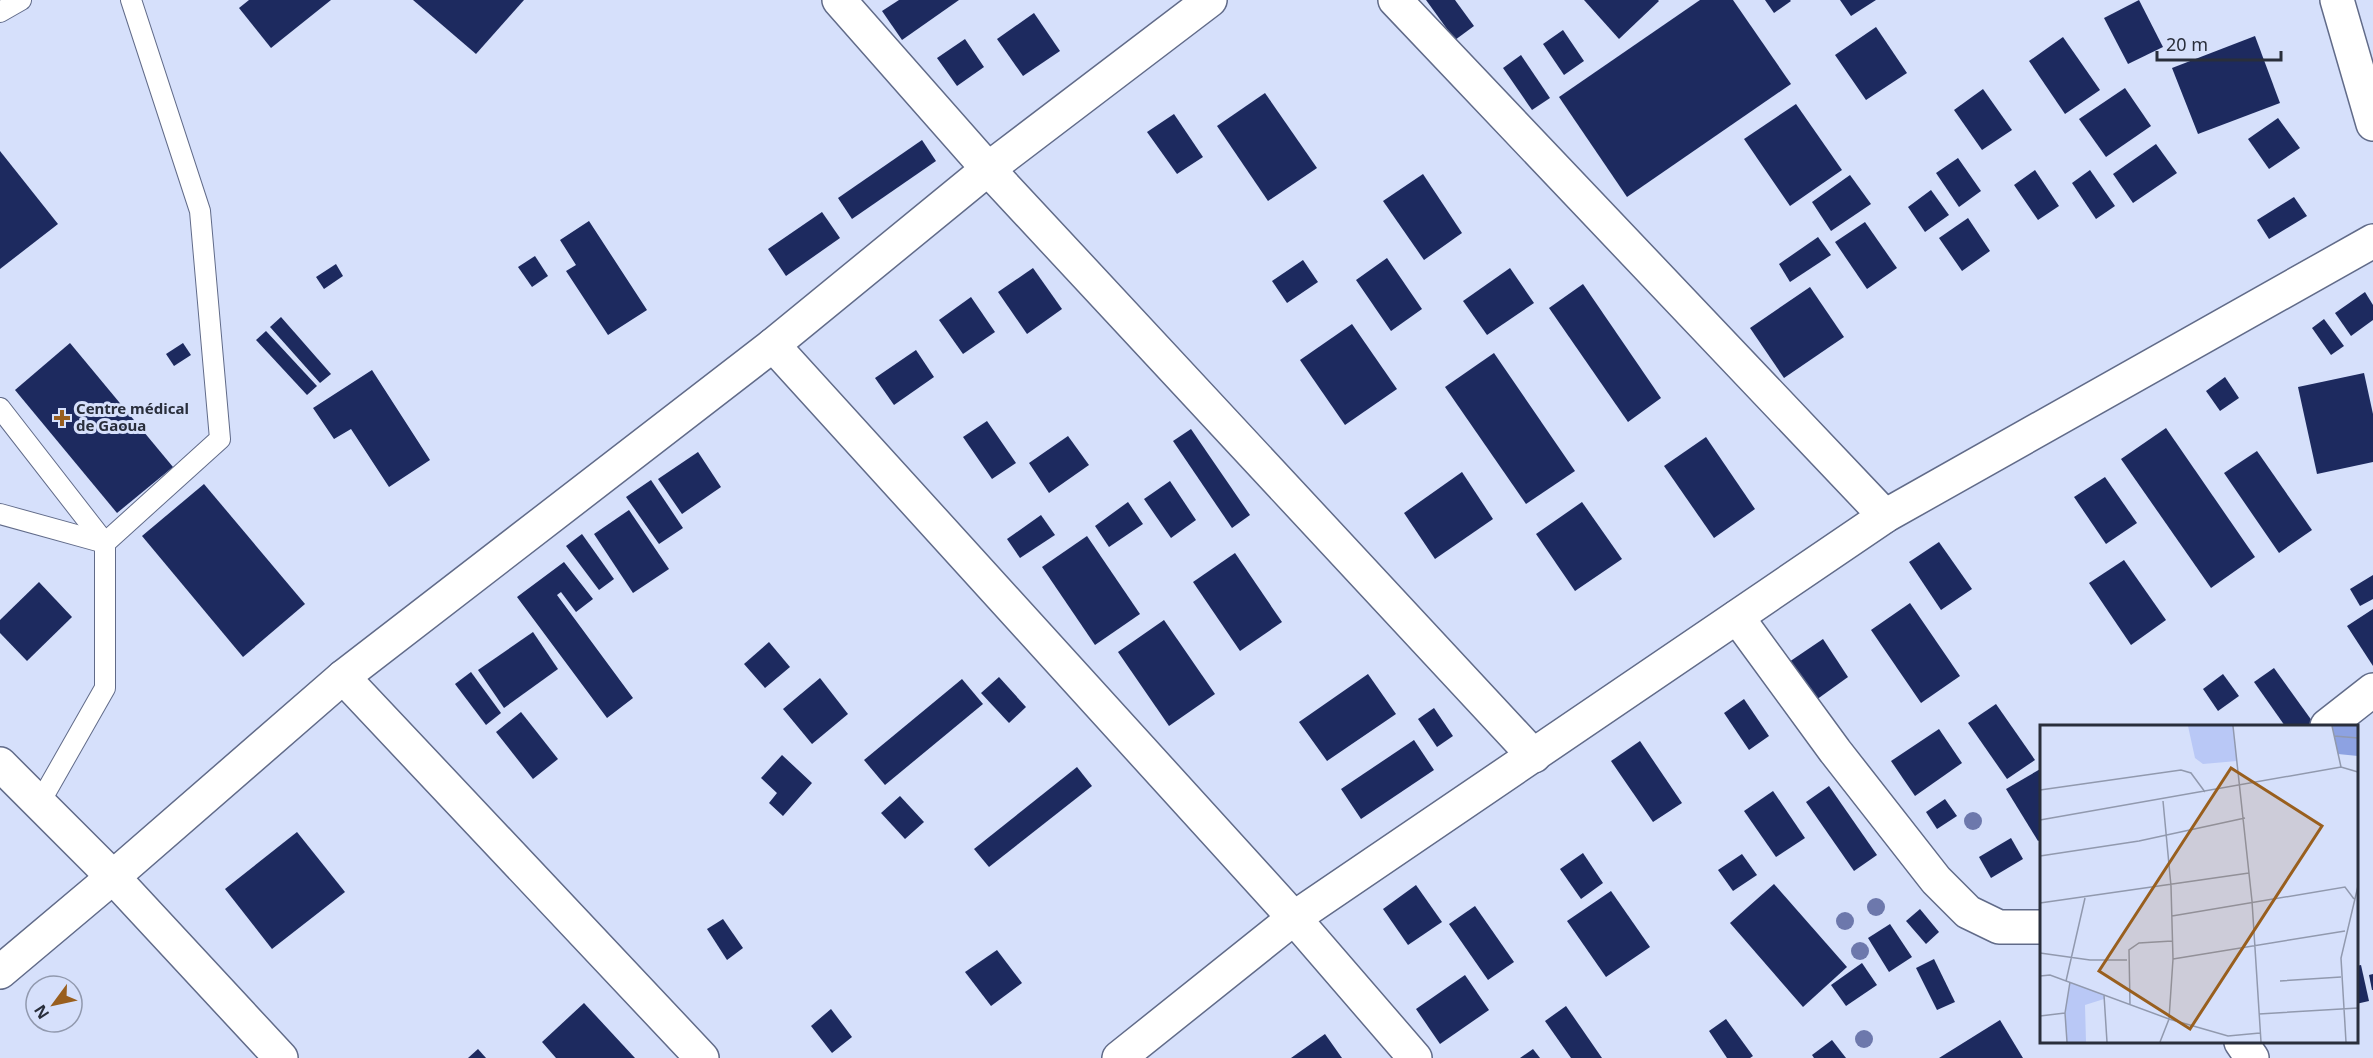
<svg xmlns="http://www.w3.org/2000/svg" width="2373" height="1058" viewBox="0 0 2373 1058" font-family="'Noto Sans',sans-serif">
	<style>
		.building { fill: #1d2a5f }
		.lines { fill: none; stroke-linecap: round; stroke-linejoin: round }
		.service-casing { stroke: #616b89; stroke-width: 22 }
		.minor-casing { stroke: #616b89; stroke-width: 36 }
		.tertiary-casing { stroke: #616b89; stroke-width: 36 }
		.secondary-casing { stroke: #616b89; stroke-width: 36 }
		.service { stroke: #fff; stroke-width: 20 }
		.minor { stroke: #fff; stroke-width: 33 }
		.tertiary { stroke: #fff; stroke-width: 33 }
		.secondary { stroke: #fff; stroke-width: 33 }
		.tree { fill: #6d78ac }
		.poi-dot { fill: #995f1e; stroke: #d6e0fb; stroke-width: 2 }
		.labels { text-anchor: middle; stroke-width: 6; stroke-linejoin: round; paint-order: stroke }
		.poi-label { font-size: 15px; font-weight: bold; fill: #292e3b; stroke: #d6e0fb; text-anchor: start }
		.inset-road { fill: none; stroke: #9199ae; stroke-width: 1.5 }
		.view { fill: #995f1e; fill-opacity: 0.15; stroke: #995f1e; stroke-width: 3 }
		.inset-edge { fill: none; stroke: #292e3b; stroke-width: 3 }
	</style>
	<rect width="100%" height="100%" fill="#d6e0fb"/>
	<!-- building -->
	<g class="building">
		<polygon points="249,0 331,0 271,48 239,8"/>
		<polygon points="413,0 524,0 476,54"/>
		<polygon points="899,0 959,0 902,40 882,11"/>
		<polygon points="1426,0 1455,0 1474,26 1455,40"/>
		<polygon points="1584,0 1658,0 1659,1 1619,39"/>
		<polygon points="1700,0 1733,0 1791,84 1627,197 1559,97"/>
		<polygon points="1765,0 1790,0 1791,1 1774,13"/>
		<polygon points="1840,0 1876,0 1851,16"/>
		<polygon points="2139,0 2163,47 2128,64 2104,18"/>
		<polygon points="1034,13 1060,51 1023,76 997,39"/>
		<polygon points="1876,27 1907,73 1866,100 1835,55"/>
		<polygon points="1563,30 1584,61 1564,75 1543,44"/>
		<polygon points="2255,36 2280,103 2198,134 2172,68"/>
		<polygon points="2063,37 2100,90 2065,114 2029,61"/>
		<polygon points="965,39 984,67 957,86 937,58"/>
		<polygon points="1521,55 1550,98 1532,110 1503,68"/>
		<polygon points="2125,88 2151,126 2106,157 2079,119"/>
		<polygon points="1983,89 2012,130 1982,150 1954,110"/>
		<polygon points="1265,93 1317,168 1268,201 1217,126"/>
		<polygon points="1796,104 1842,170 1790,206 1744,139"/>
		<polygon points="1174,114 1203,157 1177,174 1147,132"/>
		<polygon points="2278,118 2300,148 2269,169 2248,139"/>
		<polygon points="922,140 936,161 852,219 838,198"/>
		<polygon points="2156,144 2177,173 2133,203 2113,174"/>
		<polygon points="0,151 58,224 0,269"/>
		<polygon points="1958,158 1981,191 1959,207 1936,173"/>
		<polygon points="2035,170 2059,206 2038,220 2014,185"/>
		<polygon points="2090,170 2115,206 2096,219 2072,183"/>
		<polygon points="1423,174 1462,233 1424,260 1383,201"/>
		<polygon points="1850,175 1871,204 1831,231 1812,202"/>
		<polygon points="1931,190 1949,215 1925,232 1908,207"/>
		<polygon points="2294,197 2307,216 2269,239 2257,220"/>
		<polygon points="822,212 840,238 786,276 768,249"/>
		<polygon points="1968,218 1990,251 1962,271 1939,238"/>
		<polygon points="589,221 647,310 608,335 566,271 576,265 560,240"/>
		<polygon points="1865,222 1897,268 1867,289 1835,242"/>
		<polygon points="1818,237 1831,255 1790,282 1779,264"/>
		<polygon points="535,256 548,276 532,287 518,267"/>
		<polygon points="1387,258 1422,309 1391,331 1356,280"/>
		<polygon points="1303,260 1318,282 1287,303 1272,281"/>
		<polygon points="336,264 343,276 324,289 316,277"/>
		<polygon points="1033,268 1062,309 1027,334 998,292"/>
		<polygon points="1510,268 1534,303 1487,335 1463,301"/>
		<polygon points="1583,284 1661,398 1628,422 1549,308"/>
		<polygon points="1810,287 1844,337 1784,378 1750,328"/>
		<polygon points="2365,292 2373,305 2373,320 2351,336 2335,313"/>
		<polygon points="971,297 995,332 963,354 939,320"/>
		<polygon points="281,317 331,374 320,383 270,327"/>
		<polygon points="2324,319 2344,346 2331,355 2312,328"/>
		<polygon points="1352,324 1397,389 1345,425 1300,360"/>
		<polygon points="266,331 317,386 307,395 256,340"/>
		<polygon points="70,343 173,467 117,513 15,390"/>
		<polygon points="183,343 191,355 174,366 166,354"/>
		<polygon points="916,350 934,377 894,405 875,378"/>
		<polygon points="1494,353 1575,471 1526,504 1445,387"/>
		<polygon points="372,370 430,460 389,487 351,429 334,439 313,408"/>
		<polygon points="2364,373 2373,414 2373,462 2317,474 2298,387"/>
		<polygon points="2225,377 2239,398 2220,411 2206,391"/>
		<polygon points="987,421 1016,463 992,479 963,437"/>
		<polygon points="2166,428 2255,557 2211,588 2121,459"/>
		<polygon points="1191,429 1250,515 1232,528 1173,441"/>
		<polygon points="1068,436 1089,465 1049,493 1029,463"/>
		<polygon points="1706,437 1755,509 1714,538 1664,466"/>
		<polygon points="2257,451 2312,530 2279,553 2224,473"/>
		<polygon points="698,452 721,487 682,514 658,479"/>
		<polygon points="1462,472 1493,519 1435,559 1404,513"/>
		<polygon points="2105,477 2137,523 2106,544 2074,497"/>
		<polygon points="651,480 683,528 659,544 626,497"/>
		<polygon points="1170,481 1196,520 1171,538 1144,499"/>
		<polygon points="204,484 305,604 243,657 142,536"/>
		<polygon points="1128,502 1143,524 1109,547 1095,526"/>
		<polygon points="1582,502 1622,559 1575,591 1536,534"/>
		<polygon points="629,510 669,569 633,593 594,534"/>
		<polygon points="1041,515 1055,535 1020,558 1007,539"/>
		<polygon points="582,534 614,579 599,590 566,546"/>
		<polygon points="1087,536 1140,614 1095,645 1042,567"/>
		<polygon points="1939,542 1972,589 1941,610 1909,562"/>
		<polygon points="1235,553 1282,622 1240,651 1193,582"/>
		<polygon points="2124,560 2166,620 2131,645 2089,583"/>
		<polygon points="564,562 593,599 576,612 561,592 557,595 633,698 607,718 517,597"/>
		<polygon points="2373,575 2373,599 2360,606 2350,589"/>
		<polygon points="39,582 72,617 27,661 0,633 0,620"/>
		<polygon points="1910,603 1960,676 1921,703 1871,630"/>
		<polygon points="2373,609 2373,666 2347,626"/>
		<polygon points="1164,620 1215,694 1169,726 1118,652"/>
		<polygon points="533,632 558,669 504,708 478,670"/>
		<polygon points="1823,639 1848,677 1816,700 1789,662"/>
		<polygon points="769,642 790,667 765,688 744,664"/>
		<polygon points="2274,668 2315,725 2312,726 2285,726 2254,682"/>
		<polygon points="471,672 501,713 486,725 455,684"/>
		<polygon points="1368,674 1396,714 1327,761 1299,722"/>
		<polygon points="2223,674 2239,696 2218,711 2203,689"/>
		<polygon points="999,677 1026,707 1009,723 981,693"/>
		<polygon points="820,678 848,714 812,744 783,709"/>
		<polygon points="962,679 983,704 885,785 864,760"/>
		<polygon points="1744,699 1769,736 1749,750 1724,713"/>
		<polygon points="1996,704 2035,760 2007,779 1968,723"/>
		<polygon points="1434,708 1453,736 1437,747 1418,719"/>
		<polygon points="521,712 558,759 533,779 496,732"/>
		<polygon points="1939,729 1962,763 1915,796 1891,761"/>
		<polygon points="1414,740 1434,770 1361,819 1341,789"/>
		<polygon points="1640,741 1682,803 1653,822 1611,761"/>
		<polygon points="782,755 812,783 783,816 769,803 777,793 761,778"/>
		<polygon points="1077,767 1092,786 989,867 974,849"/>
		<polygon points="2042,768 2042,839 2038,841 2006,789"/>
		<polygon points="1829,786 1877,855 1854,871 1806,802"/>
		<polygon points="1773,791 1805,838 1776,857 1744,811"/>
		<polygon points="900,796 924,822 905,839 881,813"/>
		<polygon points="1945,799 1957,816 1937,829 1926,812"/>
		<polygon points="297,832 345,892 272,949 225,889"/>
		<polygon points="2011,838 2023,859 1991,878 1979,857"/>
		<polygon points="1583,853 1603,883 1581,899 1560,869"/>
		<polygon points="1742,854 1757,875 1733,891 1718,870"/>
		<polygon points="1774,884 1847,967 1803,1007 1730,923"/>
		<polygon points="1416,885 1442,922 1408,945 1383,909"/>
		<polygon points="1611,891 1650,947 1606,977 1567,921"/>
		<polygon points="1475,906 1514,962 1488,980 1449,924"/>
		<polygon points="1920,909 1939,932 1926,944 1906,921"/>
		<polygon points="723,919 743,948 727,960 707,929"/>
		<polygon points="1890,924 1912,957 1889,972 1868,938"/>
		<polygon points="997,950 1022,983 991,1006 965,972"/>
		<polygon points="1934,959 1955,1002 1937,1010 1916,968"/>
		<polygon points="1862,963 1877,985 1846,1006 1831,985"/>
		<polygon points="2361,965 2369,1001 2356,1004 2356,966"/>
		<polygon points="2373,974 2373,990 2372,990 2369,975"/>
		<polygon points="1465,975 1489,1010 1440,1044 1416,1009"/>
		<polygon points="584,1003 635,1058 556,1058 542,1042"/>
		<polygon points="1566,1006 1602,1058 1571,1058 1545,1021"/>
		<polygon points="831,1009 852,1037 832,1053 811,1026"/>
		<polygon points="1726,1019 1753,1056 1750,1058 1727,1058 1709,1031"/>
		<polygon points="2000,1020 2023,1058 1939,1058"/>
		<polygon points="1325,1034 1342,1058 1291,1058"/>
		<polygon points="1832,1040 1846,1058 1814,1058 1812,1055"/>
		<polygon points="478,1049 486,1058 468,1058"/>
		<polygon points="1533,1049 1540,1058 1520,1058"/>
	</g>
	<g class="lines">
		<defs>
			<g id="service">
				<polyline points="0,12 21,0"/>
				<polyline points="0,408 105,543"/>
				<polyline points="0,514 105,543"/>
				<polyline points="39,804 105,688 105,543 220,439 200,211 131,0"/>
			</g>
			<g id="minor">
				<polyline points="839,0 988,169 1534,756"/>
				<polyline points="1395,0 1885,516"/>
				<polyline points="2337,0 2373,124"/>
				<polyline points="773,345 1294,918 1415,1058"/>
				<polyline points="1737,617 1835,751 1936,880 1968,912 1999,927 2042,927"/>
				<polyline points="343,677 702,1058"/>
				<polyline points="2327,726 2373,690"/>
				<polyline points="0,972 113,877"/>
				<polyline points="2241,1042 2252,1058"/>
				<polyline points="1119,1058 1294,918 1885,516 2373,241"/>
			</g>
			<polyline id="tertiary" points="113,877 343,677 773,345 988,169 1210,0"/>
			<polyline id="secondary" points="0,764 113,877 281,1058"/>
		</defs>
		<!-- service casing -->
		<use href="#service" class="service-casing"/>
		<!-- minor casing -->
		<use href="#minor" class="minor-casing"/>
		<!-- tertiary casing -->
		<use href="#tertiary" class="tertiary-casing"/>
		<!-- secondary casing -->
		<use href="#secondary" class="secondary-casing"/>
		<!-- service -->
		<use href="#service" class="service"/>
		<!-- minor -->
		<use href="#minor" class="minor"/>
		<!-- tertiary -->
		<use href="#tertiary" class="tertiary"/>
		<!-- secondary -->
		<use href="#secondary" class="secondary"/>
	</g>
	<!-- trees -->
	<g class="tree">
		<circle cx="1973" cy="821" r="9"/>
		<circle cx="1876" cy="907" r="9"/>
		<circle cx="1845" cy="921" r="9"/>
		<circle cx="1860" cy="951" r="9"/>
		<circle cx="1864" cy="1039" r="9"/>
	</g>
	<!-- markers -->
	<path class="poi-dot" d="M59 409h6v6h6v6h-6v6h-6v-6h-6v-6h6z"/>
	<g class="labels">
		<!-- poi labels -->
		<g class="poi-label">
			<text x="76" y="414">Centre médical<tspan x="76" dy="17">de Gaoua</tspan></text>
		</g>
	</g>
	<!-- overview -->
	<g transform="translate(2040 725)">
		<rect width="318" height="318" fill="#d6e0fb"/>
		<path d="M 148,1 L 193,1 L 197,36 L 163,39 L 155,33 ZM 30,257 L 64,270 L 64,274 L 45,280 L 46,317 L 27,317 L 25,288 Z" fill="#b9c8f6"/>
		<path d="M 292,1 L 318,1 L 318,31 L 298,29 Z" fill="#8da2e2"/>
		<path class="inset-road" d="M 193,1 L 212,176 L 221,317M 292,1 L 301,42M 294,11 L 318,13M 0,65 L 141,45 L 151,48 L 165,67M 0,95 L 301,42 L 318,47M 0,131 L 99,116 L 205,93M 0,178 L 209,148M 132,191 L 305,162 L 314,174M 0,228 L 50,235 L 87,235M 133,234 L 305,206M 0,251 L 10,250 L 129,294 L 188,311 L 220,308M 26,256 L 45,173M 240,256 L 301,252M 64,270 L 67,317M 90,280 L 89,225 L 99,218 L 132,216M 219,289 L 318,283M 0,291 L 25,288M 27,317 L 25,288 L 30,257M 120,317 L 129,294 L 133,234 L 131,161 L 123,76M 306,317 L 301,233 L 318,161"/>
		<path class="view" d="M 191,43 L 282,101 L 150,304 L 59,246 Z"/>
		<rect width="318" height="318" class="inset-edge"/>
	</g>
	<!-- north arrow -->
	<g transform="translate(54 1004) rotate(237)"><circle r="28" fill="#d6e0fb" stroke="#9199ae" stroke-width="1.5"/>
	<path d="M0-4.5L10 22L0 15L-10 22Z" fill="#995f1e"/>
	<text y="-9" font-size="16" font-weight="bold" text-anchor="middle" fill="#292e3b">N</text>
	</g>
	<!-- scale -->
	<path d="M2157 51v9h124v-9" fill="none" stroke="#292e3b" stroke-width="3"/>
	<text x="2166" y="51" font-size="18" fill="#292e3b" stroke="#d6e0fb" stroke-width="4.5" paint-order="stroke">20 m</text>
</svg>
